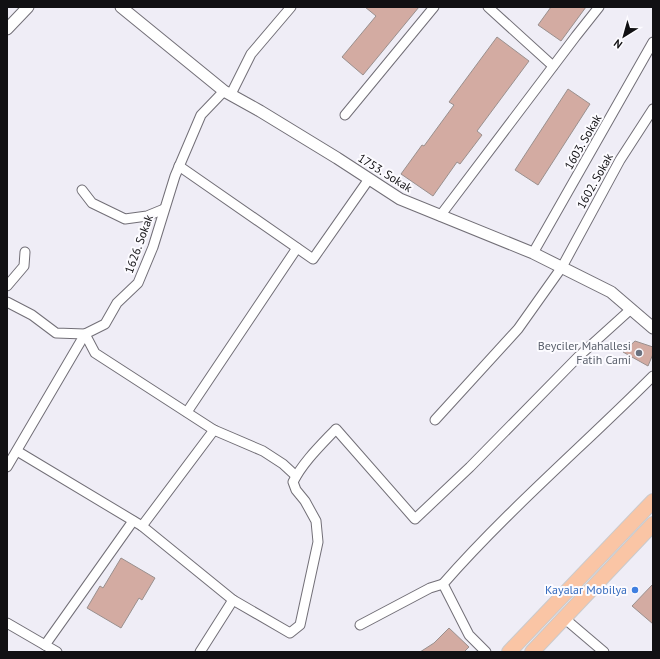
<svg xmlns="http://www.w3.org/2000/svg" width="660" height="659" viewBox="0 0 660 659" font-family="'PT Sans',sans-serif">
	<style>
		.building { fill: #d3aba2; stroke: #9a908e }
		.lines { fill: none; stroke-linecap: round; stroke-linejoin: round }
		.minor-casing { stroke: #726f77; stroke-width: 11 }
		.tertiary-casing { stroke: #726f77; stroke-width: 13 }
		.primary-casing { stroke: #cbcacb; stroke-width: 16 }
		.minor { stroke: #fff; stroke-width: 9 }
		.tertiary { stroke: #fff; stroke-width: 11 }
		.primary { stroke: #fac5a5; stroke-width: 14 }
		.worship-dot { fill: #6b7280; stroke: #fcfbff; stroke-width: 1.5 }
		.shop-dot { fill: #3f7fe0; stroke: #fcfbff; stroke-width: 1.5 }
		.labels { text-anchor: middle; stroke-width: 4; stroke-linejoin: round; paint-order: stroke }
		.street-label { font-size: 12px; fill: #111013; stroke: #fcfbff }
		.worship-label { font-size: 12px; fill: #5b616d; stroke: #fcfbff; text-anchor: end }
		.shop-label { font-size: 12px; fill: #366cbe; stroke: #fcfbff; text-anchor: end }
	</style>
	<rect width="100%" height="100%" fill="#efedf6"/>
	<!-- building -->
	<g class="building">
		<polygon points="365,7 419,7 363,75 342,57 376,16"/>
		<polygon points="551,7 586,7 561,41 538,25"/>
		<polygon points="497,37 529,61 477,131 482,135 460,164 457,162 433,196 401,174 422,145 424,146 454,105 449,102"/>
		<polygon points="568,89 590,104 538,185 515,170"/>
		<polygon points="635,341 653,347 653,354 648,366 623,352"/>
		<polygon points="121,558 155,578 142,600 139,598 121,628 87,608 100,586 103,588"/>
		<polygon points="653,584 653,624 632,606"/>
		<polygon points="449,628 469,647 464,652 420,652 434,643"/>
	</g>
	<g class="lines">
		<defs>
			<g id="minor">
				<polyline points="488,7 553,66"/>
				<polyline points="231,94 251,54 291,7"/>
				<polyline points="345,115 434,7"/>
				<polyline points="179,166 313,259 369,179"/>
				<polyline points="82,190 92,203 125,219 147,216 164,209"/>
				<polyline points="440,216 576,36 599,7"/>
				<polyline points="533,253 653,42"/>
				<polyline points="7,286 24,266 25,252"/>
				<polyline points="7,302 32,315 56,333 85,334 105,324 117,303 138,283 153,247 175,176 201,115 224,91"/>
				<polyline points="85,334 95,353 214,430 263,451 283,464 296,476"/>
				<polyline points="187,412 297,248"/>
				<polyline points="435,420 518,329 562,267 620,160 653,109"/>
				<path d="M 17,451 L 142,526 L 233,600 L 290,633 L 300,625 L 318,542 L 316,521 L 305,501 L 296,490 L 293,482 C 303,462 321,445 336,429 L 415,519 L 470,467 L 579,356 L 631,309"/>
				<polyline points="7,467 85,334"/>
				<polyline points="142,526 214,430"/>
				<polyline points="564,618 604,652"/>
				<polyline points="7,623 57,652"/>
				<polyline points="360,625 430,588 443,584"/>
				<polyline points="45,645 133,521"/>
				<polyline points="200,652 233,600"/>
				<path d="M 486,652 L 469,635 L 443,584 C 508,510 583,446 653,376"/>
			</g>
			<g id="tertiary">
				<polyline points="121,7 224,91 260,111 337,158 400,199 533,253 611,292 653,328"/>
				<polyline points="7,29 28,7"/>
			</g>
			<g id="primary">
				<polyline points="509,652 653,501"/>
				<polyline points="532,652 653,524"/>
			</g>
		</defs>
		<!-- minor casing -->
		<use href="#minor" class="minor-casing"/>
		<!-- tertiary casing -->
		<use href="#tertiary" class="tertiary-casing"/>
		<!-- primary casing -->
		<use href="#primary" class="primary-casing"/>
		<!-- minor -->
		<use href="#minor" class="minor"/>
		<!-- tertiary -->
		<use href="#tertiary" class="tertiary"/>
		<!-- primary -->
		<use href="#primary" class="primary"/>
	</g>
	<!-- markers -->
	<circle class="worship-dot" cx="639" cy="353" r="4"/>
	<circle class="shop-dot" cx="635" cy="590" r="4"/>
	<g class="labels">
		<!-- street labels -->
		<g class="street-label">
			<text transform="translate(583 142) rotate(-60)" y="4">1603. Sokak</text>
			<text transform="translate(385 173) rotate(32)" y="4">1753. Sokak</text>
			<text transform="translate(595 181) rotate(-61)" y="4">1602. Sokak</text>
			<text transform="translate(139 244) rotate(-70)" y="4">1626. Sokak</text>
		</g>
		<!-- worship labels -->
		<g class="worship-label">
			<text x="631" y="350">Beyciler Mahallesi<tspan x="631" dy="14">Fatih Cami</tspan></text>
		</g>
		<!-- shop labels -->
		<g class="shop-label">
			<text x="627" y="594">Kayalar Mobilya</text>
		</g>
	</g>
	<!-- border -->
	<rect width="660" height="659" fill="none" stroke="#111013" stroke-width="16"/>
	<!-- north arrow -->
	<g transform="translate(624 36) rotate(217)" stroke="#fcfbff" stroke-width="3" paint-order="stroke">
	<path d="M0-3L7 15L0 10L-7 15Z" fill="#111013"/>
	<text y="-6" font-size="11" font-weight="bold" text-anchor="middle" fill="#111013">N</text>
	</g>
</svg>
